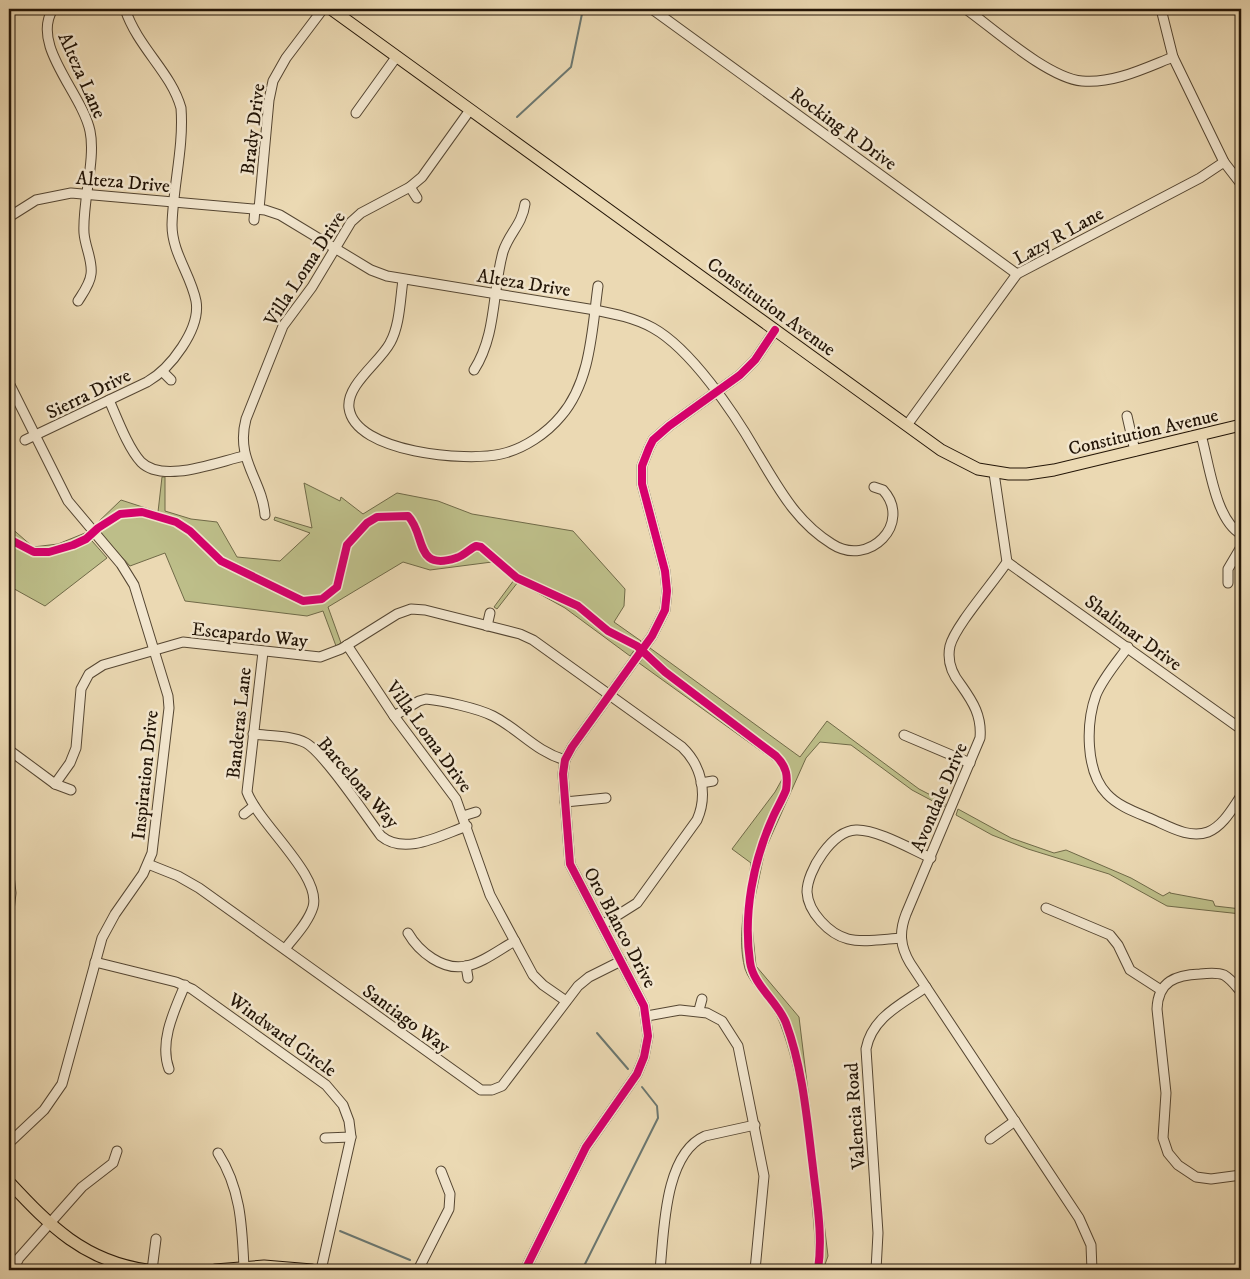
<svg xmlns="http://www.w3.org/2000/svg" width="1250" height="1279" viewBox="0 0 1250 1279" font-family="'IM FELL DW Pica',serif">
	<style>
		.green { fill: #bdbe89; stroke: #706a48 }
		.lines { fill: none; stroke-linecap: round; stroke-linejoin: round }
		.stream { stroke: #6b7770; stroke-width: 2 }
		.minor-casing { stroke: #554632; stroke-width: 11 }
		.major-casing { stroke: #231507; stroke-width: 13 }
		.minor { stroke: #f2e6ce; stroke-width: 9 }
		.major { stroke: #ebd9b3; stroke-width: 11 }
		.cycleway-casing { stroke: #f2e6ce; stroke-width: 11 }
		.cycleway { stroke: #d6006c; stroke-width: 8 }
		.labels { text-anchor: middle; stroke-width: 5; stroke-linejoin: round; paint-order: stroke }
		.street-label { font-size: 19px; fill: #231507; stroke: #f2e6ce }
	</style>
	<rect width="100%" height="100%" fill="#ebd9b3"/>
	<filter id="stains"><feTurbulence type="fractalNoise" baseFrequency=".004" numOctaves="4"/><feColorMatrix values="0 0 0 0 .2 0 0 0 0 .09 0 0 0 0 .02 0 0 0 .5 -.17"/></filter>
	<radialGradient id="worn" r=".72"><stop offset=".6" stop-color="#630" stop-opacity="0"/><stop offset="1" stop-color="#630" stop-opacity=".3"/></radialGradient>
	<!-- green -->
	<g class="green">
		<polygon points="162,477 165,477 165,511 191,519 217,522 237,557 280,561 310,533 274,520 275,517 312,528 304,483 340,501 341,497 363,514 397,493 438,501 472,514 573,531 625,589 624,606 614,622 641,641 630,656 565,608 518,582 497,609 494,607 514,580 492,562 430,570 403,562 328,607 341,643 336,646 323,611 307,616 185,601 165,553 130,566 94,526 121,500 158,512"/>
		<polygon points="9,526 33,547 58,544 85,533 107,558 45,606 9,586"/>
		<path d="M 650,648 L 800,757 L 827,721 L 919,789 L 946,803 L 944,807 L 912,790 L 851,745 L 820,742 L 806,758 L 765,850 L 751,916 L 756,966 L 799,1017 L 828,1256 L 823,1270 L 814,1270 C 817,1244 813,1218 811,1191 C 806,1135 800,1076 780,1023 C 773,1004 750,985 745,969 C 736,935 747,897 751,863 L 732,849 L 775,792 L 785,774 L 780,766 L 768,756 L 639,663 Z"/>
		<polygon points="958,809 1011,838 1054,853 1066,850 1131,878 1163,896 1170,892 1170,893 1213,901 1215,906 1241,909 1241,914 1167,906 1109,874 1028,849 992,835 956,815"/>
	</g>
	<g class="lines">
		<!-- stream -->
		<g class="stream">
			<polyline points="517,117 571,67 583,9"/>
			<polyline points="597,1033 628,1069"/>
			<polyline points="340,1231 410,1260"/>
			<polyline points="426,1268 430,1270"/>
			<polyline points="582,1270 658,1118 657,1106 642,1087"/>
		</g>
		<defs>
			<g id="minor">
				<path d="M 53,9 C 30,45 82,93 90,131 C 96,159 82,203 84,233 C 85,247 93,261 91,274 C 90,284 83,293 78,301"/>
				<polyline points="652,9 1017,274"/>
				<path d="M 966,9 C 994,29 1048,78 1082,81 C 1113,84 1145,68 1173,57"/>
				<polyline points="1161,9 1173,57 1224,162 1241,184"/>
				<polyline points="356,113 397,56"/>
				<polyline points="410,187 417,198"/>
				<polyline points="259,209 269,100 273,81 286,58 323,9"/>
				<path d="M 9,217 L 36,200 L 71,193 L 265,210 L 280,215 L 371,270 L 387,276 L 595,310 C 615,314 635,318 653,328 C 691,349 734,413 756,451 C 778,487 795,521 832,544 C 869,568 913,523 883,490 L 874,487"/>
				<polyline points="254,220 255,209"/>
				<path d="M 403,280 C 400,300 400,325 390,343 C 380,362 346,385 349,408 C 355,453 467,462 501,454 C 524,449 547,433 561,416 C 591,381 592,329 598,286"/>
				<path d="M 474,370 C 497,334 492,291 503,252 C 509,233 522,225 525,204"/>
				<polyline points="163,372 171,380"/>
				<polyline points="9,383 68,501 121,564 134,585 168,696 169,708 152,853 143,874 115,914 102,938 62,1084 44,1110 9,1143"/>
				<path d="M 109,400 C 117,418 128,448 141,462 C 163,484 217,462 244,456"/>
				<polyline points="1127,416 1135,451"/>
				<polyline points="907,425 1017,274 1200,178 1224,162"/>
				<path d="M 1201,435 C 1209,462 1215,520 1241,534"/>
				<path d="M 25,440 L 147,382 C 170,369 201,329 196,301 C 191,275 172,253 172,225 C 173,186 184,147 181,108 C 171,72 138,48 125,9"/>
				<path d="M 994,473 L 1007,562 C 994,582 955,626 950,646 C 947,660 952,674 961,685 C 973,702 982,716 980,738 L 906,914 C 899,932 900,946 910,963 L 1079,1218 L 1091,1245 L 1092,1270"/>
				<path d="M 265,515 C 262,479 235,460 246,419 L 283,326 L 312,287 L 351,222 L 361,213 L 410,187 L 422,177 L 470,110"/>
				<polyline points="1007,562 1241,729"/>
				<polyline points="1228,583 1228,569 1241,547"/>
				<polyline points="487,626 490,613"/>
				<polyline points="347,645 394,716 456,799 490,895 533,975 543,985 566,1001"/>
				<path d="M 1128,647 C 1117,662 1103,678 1096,695 C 1086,723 1085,771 1107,794 C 1119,807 1138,813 1154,820 C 1170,827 1190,839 1208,832 C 1223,826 1232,809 1241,796"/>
				<path d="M 263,652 L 247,792 C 259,824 322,876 313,907 C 308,923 294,937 285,949"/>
				<path d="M 394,716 L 419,701 L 426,699 C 444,701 477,708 493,716 C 520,730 535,751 565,760"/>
				<path d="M 253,734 C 269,736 291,735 306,743 C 324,753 366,816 381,836 C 405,856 441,835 467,826"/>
				<polyline points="904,735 970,763"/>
				<polyline points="9,750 55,784 71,790"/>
				<polyline points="701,783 713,781"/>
				<path d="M 55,784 L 70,763 L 76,748 L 81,689 L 89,674 L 103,665 L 183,642 L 320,657 L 341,649 L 397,614 L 411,609 L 425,610 L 520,634 L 533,640 L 682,747 C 702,766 708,795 697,820 L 637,903 L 602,925"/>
				<polyline points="565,802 606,798"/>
				<polyline points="244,814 254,806"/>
				<polyline points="463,816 476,812"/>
				<polyline points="148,864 178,876 199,888 481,1090 492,1090 502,1086 578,986 589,977 621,961"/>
				<polyline points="9,875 11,893 9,911"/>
				<polyline points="1046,908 1110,935 1118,945 1130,970 1161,990"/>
				<path d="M 408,933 C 419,952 443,971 466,966 C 483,963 500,949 515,941"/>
				<path d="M 901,938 C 885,939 863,943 848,939 C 829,934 808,912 807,892 C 807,871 832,831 856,830 C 876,829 911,849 931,858"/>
				<polyline points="95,962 176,982 192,989 326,1085 343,1105 349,1121 351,1137 321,1270"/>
				<polyline points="466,966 468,978"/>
				<path d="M 1241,992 C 1236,986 1231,979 1224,975 C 1217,972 1208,973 1200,974 C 1176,975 1158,981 1157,1009 L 1166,1093 L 1163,1138 L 1168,1153 L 1178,1165 L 1196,1177 L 1211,1179 L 1241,1175"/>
				<polyline points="699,1010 702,999"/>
				<polyline points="647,1016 680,1010 707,1013 722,1021 738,1046 764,1176 755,1270"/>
				<path d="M 169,1069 C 159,1042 174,1011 185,985"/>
				<polyline points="325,1138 351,1137"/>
				<polyline points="990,1139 1015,1121"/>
				<path d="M 218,1153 C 241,1189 242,1226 244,1268"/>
				<polyline points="13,1270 19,1258 82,1187 113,1163 117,1151"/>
				<polyline points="152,1270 156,1239"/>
				<polyline points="418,1270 449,1209 450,1194 441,1171"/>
				<polyline points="525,1270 586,1147 637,1074 644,1057 648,1036 644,1006 570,864 563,774 565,760 572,747 652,636 665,610 667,591 665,571 642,484 642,466 649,448 653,440 669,426 740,375 755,360 775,330"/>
				<path d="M 660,1270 C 664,1232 664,1154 705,1136 L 755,1125"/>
				<path d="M 876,1270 L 878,1233 L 866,1049 C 872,1017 902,1004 926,987"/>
			</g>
			<g id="major">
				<polyline points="331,9 941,450 978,469 1009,474 1027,474 1054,470 1241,425"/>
				<path d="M 9,1182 C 50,1226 84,1261 147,1270"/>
				<polyline points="215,1270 264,1266 312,1270"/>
			</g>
		</defs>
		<!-- minor casing -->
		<use href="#minor" class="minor-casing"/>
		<!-- major casing -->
		<use href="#major" class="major-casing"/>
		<!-- minor -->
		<use href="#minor" class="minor"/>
		<!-- major -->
		<use href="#major" class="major"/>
		<defs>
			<g id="cycleway">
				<path d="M 9,539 L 34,552 L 49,552 L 73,545 L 86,539 L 98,528 L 120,514 L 142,512 L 176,522 L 190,531 L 221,561 L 303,601 L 322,599 L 337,587 L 347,545 L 367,523 L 377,517 L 408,516 C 426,534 414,572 456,558 C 464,556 469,549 476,546 L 481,547 L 517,578 L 578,606 L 608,631 L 637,646 L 665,672 L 776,756 C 787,767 788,776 786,790 C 782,800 777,808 773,817 C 753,861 743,914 750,962 C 753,985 778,1002 786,1023 C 803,1069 807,1120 813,1168 C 817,1203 823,1236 818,1270"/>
				<polyline points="525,1270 586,1147 637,1074 644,1057 648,1036 644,1006 570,864 563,774 565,760 572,747 652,636 665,610 667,591 665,571 642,484 642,466 649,448 653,440 669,426 740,375 755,360 775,330"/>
			</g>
		</defs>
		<!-- cycleway casing -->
		<use href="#cycleway" class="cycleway-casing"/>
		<!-- cycleway -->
		<use href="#cycleway" class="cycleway"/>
	</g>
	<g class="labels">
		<!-- street labels -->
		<g class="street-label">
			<text transform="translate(83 75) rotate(66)" y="7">Alteza Lane</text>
			<text transform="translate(844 128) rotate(36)" y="7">Rocking R Drive</text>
			<text transform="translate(252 129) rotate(-83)" y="7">Brady Drive</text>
			<text transform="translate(123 181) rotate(5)" y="7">Alteza Drive</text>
			<text transform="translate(1058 235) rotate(-29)" y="7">Lazy R Lane</text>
			<text transform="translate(304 268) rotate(-57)" y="7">Villa Loma Drive</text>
			<text transform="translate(524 282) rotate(9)" y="7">Alteza Drive</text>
			<text transform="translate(772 306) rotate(36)" y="7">Constitution Avenue</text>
			<text transform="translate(88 393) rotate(-26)" y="7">Sierra Drive</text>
			<text transform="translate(1143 431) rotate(-13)" y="7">Constitution Avenue</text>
			<text transform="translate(1134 632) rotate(36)" y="7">Shalimar Drive</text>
			<text transform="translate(250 634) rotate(6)" y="7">Escapardo Way</text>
			<text transform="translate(238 723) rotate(-84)" y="7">Banderas Lane</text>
			<text transform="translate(430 736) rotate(54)" y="7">Villa Loma Drive</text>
			<text transform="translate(144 775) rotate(-84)" y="7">Inspiration Drive</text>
			<text transform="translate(359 782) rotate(49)" y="7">Barcelona Way</text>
			<text transform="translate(938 797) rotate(-67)" y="7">Avondale Drive</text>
			<text transform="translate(621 927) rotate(62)" y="7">Oro Blanco Drive</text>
			<text transform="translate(407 1018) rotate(36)" y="7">Santiago Way</text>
			<text transform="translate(283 1034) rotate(36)" y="7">Windward Circle</text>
			<text transform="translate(854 1116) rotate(-94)" y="7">Valencia Road</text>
		</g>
	</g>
	<!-- margin -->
	<rect width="1250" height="1279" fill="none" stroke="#ebd9b3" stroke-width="30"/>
	<rect x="10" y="10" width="1230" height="1259" fill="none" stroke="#231507" stroke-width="2.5"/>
	<rect x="15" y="15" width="1220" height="1249" fill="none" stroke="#231507"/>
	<rect width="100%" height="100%" filter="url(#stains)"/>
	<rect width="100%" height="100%" fill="url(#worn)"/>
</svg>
